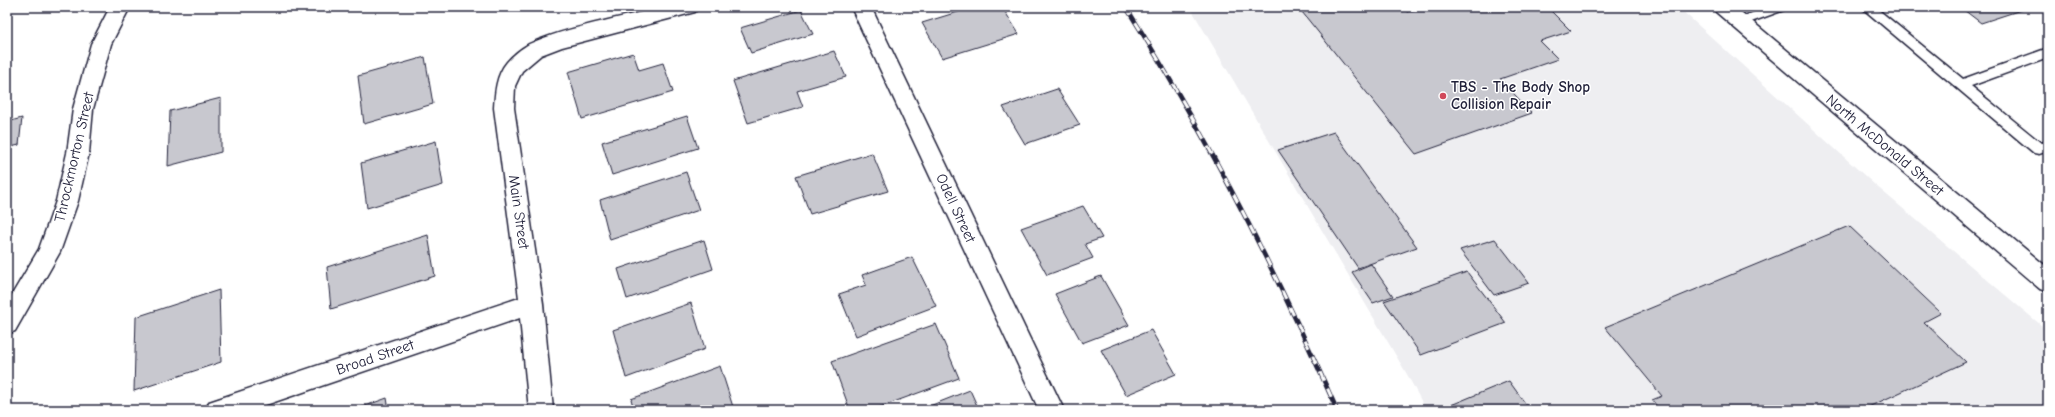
<svg xmlns="http://www.w3.org/2000/svg" width="2055" height="417" viewBox="0 0 2055 417" font-family="'Comic Neue',sans-serif">
	<style>
		.built { fill: #eeeef1 }
		.building { fill: #c8c8cf; stroke: #22223b }
		.lines { fill: none; stroke-linecap: round; stroke-linejoin: round }
		.lane-casing { stroke: #22223b; stroke-width: 3 }
		.street-casing { stroke: #22223b; stroke-width: 3 }
		.primary-casing { stroke: #22223b; stroke-width: 3 }
		.lane { fill: #fff; fill-rule: evenodd }
		.street { fill: #fff; fill-rule: evenodd }
		.primary { fill: #fff; fill-rule: evenodd }
		.rail-casing { stroke: #22223b; stroke-width: 4.5 }
		.rail { stroke: #fff; stroke-width: 3; stroke-dasharray: 9; stroke-linecap: butt }
		.poi-dot { fill: #d1495b; stroke: #fff; stroke-width: 1.5 }
		.labels { text-anchor: middle; stroke-width: 3; stroke-linejoin: round; paint-order: stroke }
		.poi-label { font-size: 15px; font-weight: bold; fill: #22223b; stroke: #fff; text-anchor: start }
		.street-label { font-size: 15px; fill: #22223b; stroke: #fff }
	</style>
	<rect width="100%" height="100%" fill="#fff"/>
	<filter id="ink" filterUnits="userSpaceOnUse"><feTurbulence type="fractalNoise" baseFrequency=".025" numOctaves="2"/><feDisplacementMap in="SourceGraphic" scale="8" xChannelSelector="R" yChannelSelector="G"/><feConvolveMatrix kernelMatrix="1 2 1 2 8 2 1 2 1" color-interpolation-filters="sRGB"/></filter>
	<g filter="url(#ink)">
		<!-- built -->
		<polygon class="built" points="1190,7 1678,7 1875,185 2048,331 2048,410 1426,410 1408,376"/>
		<!-- building -->
		<g class="building">
			<polygon points="974,7 1002,7 1019,34 942,58 922,23"/>
			<polygon points="1298,7 1402,7 1407,12 1423,7 1547,7 1571,31 1540,41 1558,59 1500,79 1532,113 1416,154"/>
			<polygon points="1960,7 2030,7 1981,23"/>
			<polygon points="801,10 813,34 751,53 740,28"/>
			<polygon points="834,51 846,77 797,91 803,107 748,123 733,81"/>
			<polygon points="633,53 639,70 663,63 673,92 582,119 568,72"/>
			<polygon points="425,57 433,104 364,124 358,76"/>
			<polygon points="1057,89 1080,125 1025,144 1003,107"/>
			<polygon points="221,98 221,152 168,166 170,111"/>
			<polygon points="687,116 698,148 612,175 602,142"/>
			<polygon points="22,118 19,145 7,148 7,122"/>
			<polygon points="1334,132 1417,247 1358,268 1278,150"/>
			<polygon points="436,141 443,185 367,208 361,163"/>
			<polygon points="872,153 888,191 810,214 796,176"/>
			<polygon points="686,172 699,210 610,240 600,200"/>
			<polygon points="1083,206 1102,238 1085,244 1093,258 1047,275 1021,228"/>
			<polygon points="1849,226 1941,313 1924,322 1966,362 1862,410 1660,410 1652,400 1662,396 1605,327"/>
			<polygon points="428,235 435,276 331,309 327,267"/>
			<polygon points="1495,239 1529,283 1494,295 1460,250"/>
			<polygon points="704,240 713,269 627,299 618,269"/>
			<polygon points="912,257 936,306 856,336 839,294 866,285 862,275"/>
			<polygon points="1371,264 1393,296 1373,303 1352,272"/>
			<polygon points="1467,272 1506,323 1421,355 1384,301"/>
			<polygon points="1101,276 1129,325 1082,343 1055,294"/>
			<polygon points="219,290 221,362 134,391 136,317"/>
			<polygon points="691,303 705,349 626,378 613,330"/>
			<polygon points="936,324 959,378 872,410 850,410 832,361"/>
			<polygon points="1151,330 1176,374 1126,395 1101,350"/>
			<polygon points="720,366 734,410 634,410 631,399"/>
			<polygon points="1509,381 1530,410 1439,410"/>
			<polygon points="970,390 979,410 922,409"/>
			<polygon points="387,398 389,410 354,410"/>
		</g>
		<g class="lines">
			<defs>
				<g id="lane">
					<polygon points="1768,7 1786,7 1784,10 1740,26 1736,25 1734,22 1736,19"/>
					<polygon points="1861,7 1875,7 1963,79 2048,48 2048,58 1971,86 2041,143 2048,141 2048,151 2039,154 2034,153"/>
				</g>
				<g id="street">
					<polygon points="110,7 130,7 111,44 93,109 89,153 78,201 60,252 15,331 7,334 7,303 39,249 56,201 67,153 73,109 91,44"/>
					<path d="M 662,7 L 698,7 L 695,12 L 562,47 L 541,55 L 522,71 L 515,86 L 514,108 L 543,304 L 553,410 L 529,410 L 520,318 L 251,410 L 206,410 L 209,402 L 218,399 L 519,298 L 494,108 C 495,92 496,75 507,62 C 512,56 522,48 529,44 C 567,27 621,18 662,7 Z"/>
					<polygon points="851,7 871,7 1064,410 1039,410"/>
				</g>
				<polygon id="primary" points="1713,7 1735,7 2048,268 2048,292 2040,289 1716,12"/>
			</defs>
			<!-- lane casing -->
			<use href="#lane" class="lane-casing"/>
			<!-- street casing -->
			<use href="#street" class="street-casing"/>
			<!-- primary casing -->
			<use href="#primary" class="primary-casing"/>
			<!-- lane -->
			<use href="#lane" class="lane"/>
			<!-- street -->
			<use href="#street" class="street"/>
			<!-- primary -->
			<use href="#primary" class="primary"/>
			<defs>
				<path id="rail" d="M 1126,7 C 1207,135 1276,272 1337,410"/>
			</defs>
			<!-- rail casing -->
			<use href="#rail" class="rail-casing"/>
			<!-- rail -->
			<use href="#rail" class="rail"/>
		</g>
	</g>
	<!-- markers -->
	<circle class="poi-dot" cx="1443" cy="96" r="4"/>
	<g class="labels">
		<!-- poi labels -->
		<g class="poi-label">
			<text x="1451" y="92">TBS - The Body Shop<tspan x="1451" dy="17">Collision Repair</tspan></text>
		</g>
		<!-- street labels -->
		<g class="street-label">
			<text transform="translate(1885 145) rotate(40)" y="5">North McDonald Street</text>
			<text transform="translate(74 157) rotate(-77)" y="5">Throckmorton Street</text>
			<text transform="translate(956 208) rotate(65)" y="5">Odell Street</text>
			<text transform="translate(519 212) rotate(82)" y="5">Main Street</text>
			<text transform="translate(375 357) rotate(-19)" y="5">Broad Street</text>
		</g>
	</g>
	<!-- margin -->
	<rect width="2055" height="417" fill="none" stroke="#fff" stroke-width="24"/>
	<rect x="12" y="12" width="2031" height="393" fill="none" stroke="#22223b" stroke-width="1.5" filter="url(#ink)"/>
</svg>
